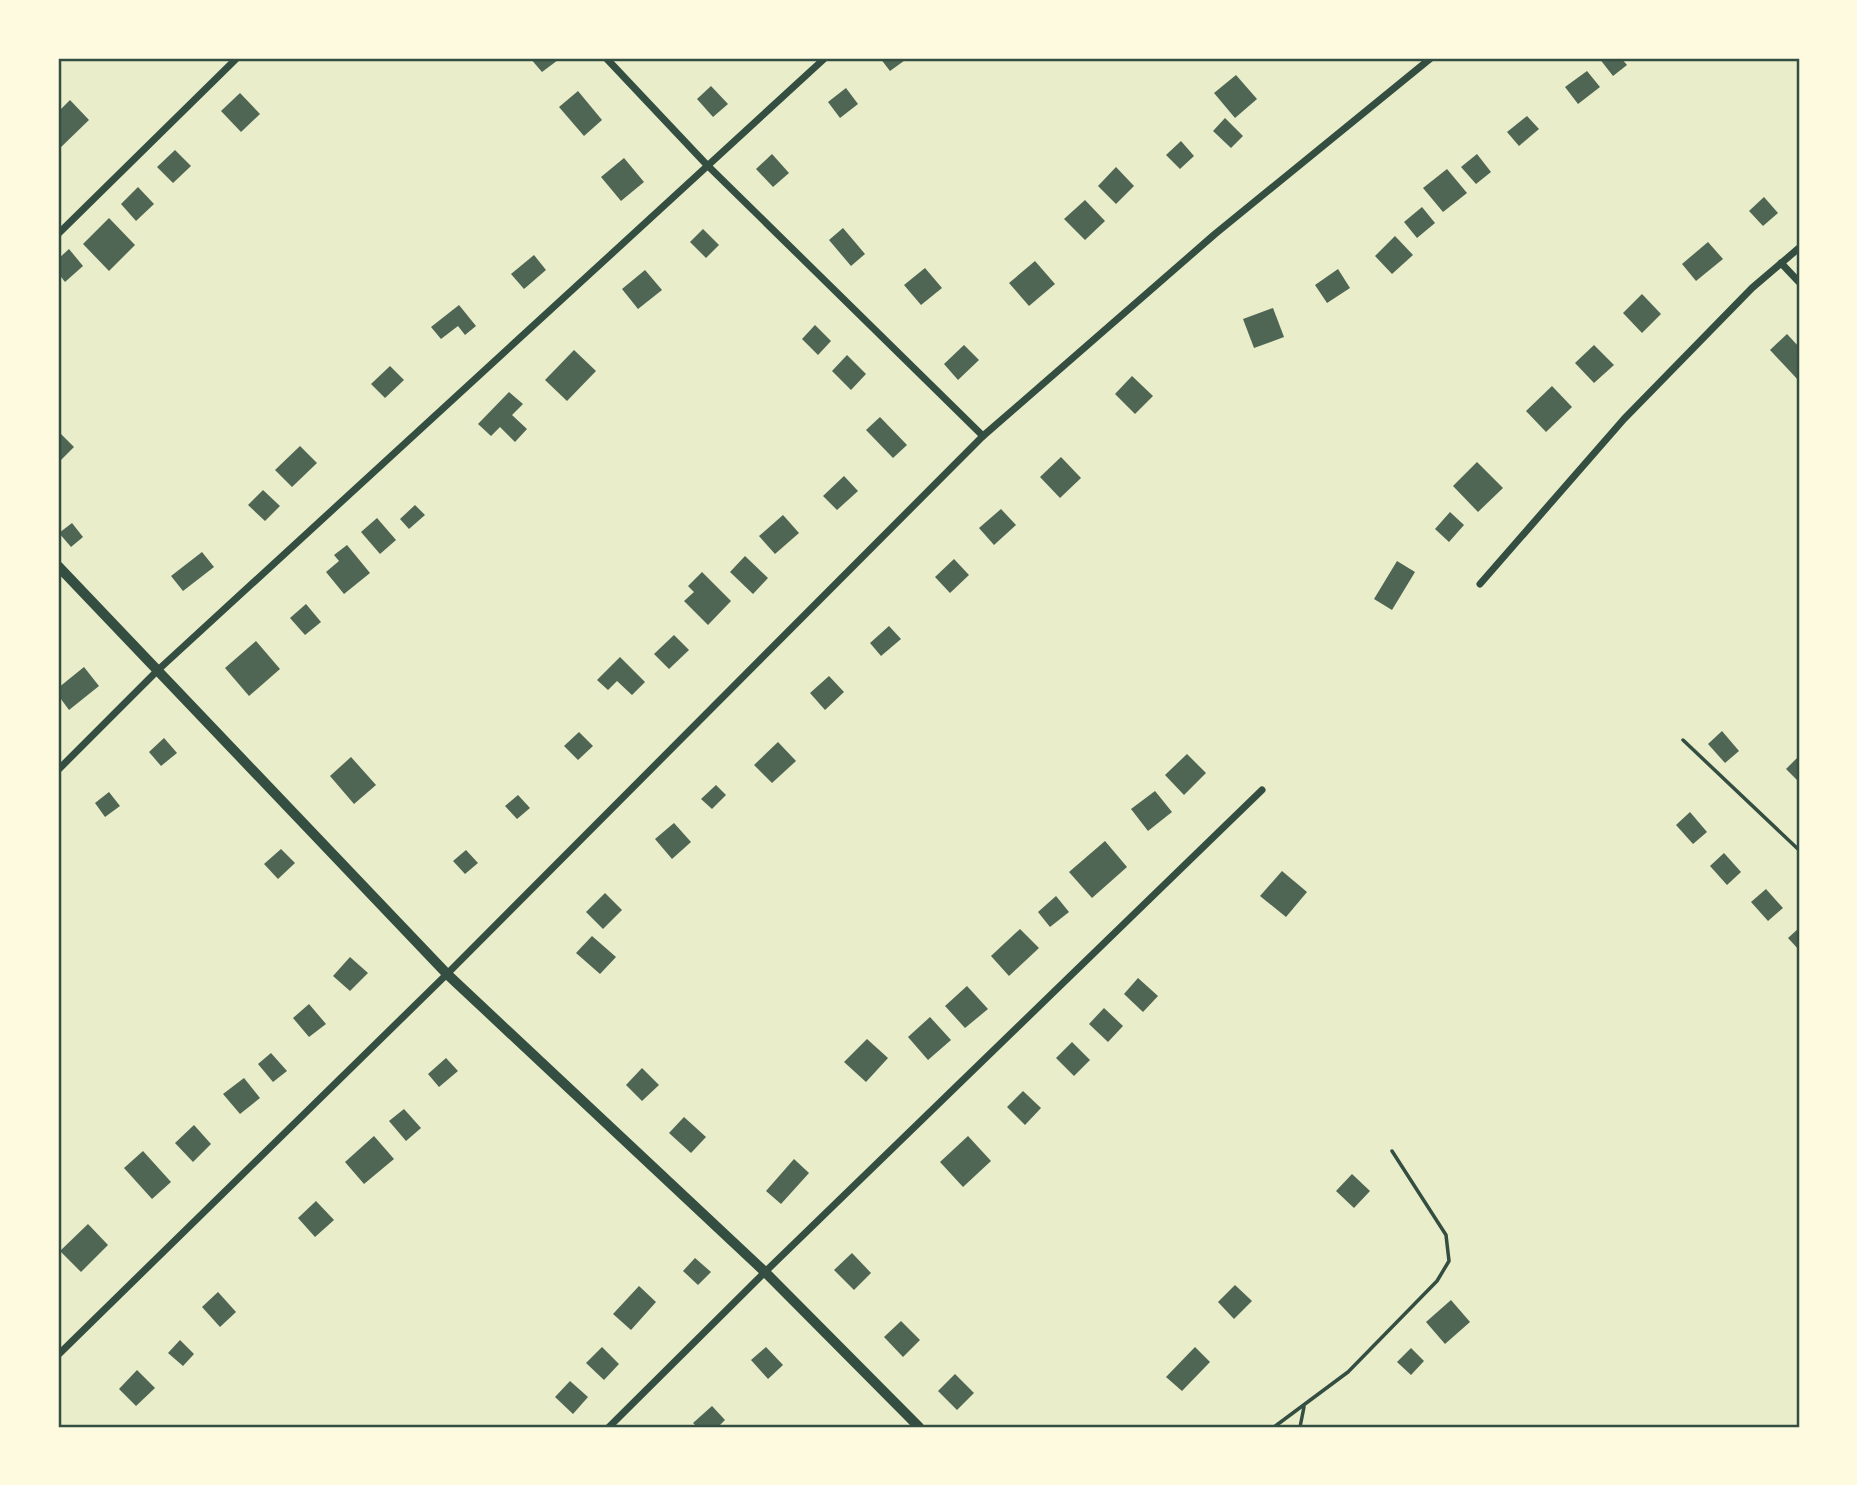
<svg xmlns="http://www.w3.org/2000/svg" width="1857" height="1485" viewBox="0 0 1857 1485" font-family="Ubuntu,sans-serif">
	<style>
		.building { fill: #4f6655 }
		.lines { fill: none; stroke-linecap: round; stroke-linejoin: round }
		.service { stroke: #344e41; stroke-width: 3.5 }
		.minor { stroke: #344e41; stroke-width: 7 }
		.secondary { stroke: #344e41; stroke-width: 10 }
		.neatline { fill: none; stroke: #344e41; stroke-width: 2.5 }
	</style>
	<rect width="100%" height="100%" fill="#e9edc9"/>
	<!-- building -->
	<g class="building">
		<polygon points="530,58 556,58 558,60 542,72"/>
		<polygon points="880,58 908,58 890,71"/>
		<polygon points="1599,58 1621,58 1627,65 1613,76"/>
		<polygon points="1587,71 1600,87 1578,104 1565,87"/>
		<polygon points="1236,75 1257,99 1235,118 1214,93"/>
		<polygon points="711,86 728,104 713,117 697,99"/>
		<polygon points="846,88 858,104 840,118 828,102"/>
		<polygon points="578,91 602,120 584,136 559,107"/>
		<polygon points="240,93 260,114 241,132 221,111"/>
		<polygon points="70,100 89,120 58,150 58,112"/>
		<polygon points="1527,116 1539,129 1519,146 1507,132"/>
		<polygon points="1225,118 1243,136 1231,148 1213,131"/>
		<polygon points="1181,141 1194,156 1180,169 1166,155"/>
		<polygon points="175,150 191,166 173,183 157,167"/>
		<polygon points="772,154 789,173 773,187 756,169"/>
		<polygon points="1477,154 1491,172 1476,184 1461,167"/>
		<polygon points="624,158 644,182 621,201 601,177"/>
		<polygon points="1116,167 1134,186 1116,204 1098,186"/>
		<polygon points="1447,169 1467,193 1443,212 1423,188"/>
		<polygon points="138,187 154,204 136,221 121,204"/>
		<polygon points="1764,197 1778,213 1763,226 1749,211"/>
		<polygon points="1085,200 1105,221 1085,240 1064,219"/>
		<polygon points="1422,207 1435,223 1417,238 1404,222"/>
		<polygon points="109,218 135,245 109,271 83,244"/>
		<polygon points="843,228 865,254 851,266 829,240"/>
		<polygon points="703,229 719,245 706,258 690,242"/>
		<polygon points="1395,236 1413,255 1392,274 1375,256"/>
		<polygon points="1708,242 1723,259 1696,281 1682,264"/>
		<polygon points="69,249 83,266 65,282 58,273 58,259"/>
		<polygon points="534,255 546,270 524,289 511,274"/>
		<polygon points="1035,261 1055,284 1029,306 1009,283"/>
		<polygon points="925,268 942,288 921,305 904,285"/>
		<polygon points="1338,269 1350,288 1327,303 1315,285"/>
		<polygon points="645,270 662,290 638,309 622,289"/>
		<polygon points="1642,294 1661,314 1642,333 1623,313"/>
		<polygon points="459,305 476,326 465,335 458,326 441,339 431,327"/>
		<polygon points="1273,308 1284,337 1254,348 1243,319"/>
		<polygon points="815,325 831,341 818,355 802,339"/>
		<polygon points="1787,334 1799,347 1799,381 1770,350"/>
		<polygon points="964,345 979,360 958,380 944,364"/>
		<polygon points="1594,345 1614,365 1594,383 1575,363"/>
		<polygon points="574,350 596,371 567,401 545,380"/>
		<polygon points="847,355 866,374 851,390 832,371"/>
		<polygon points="390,366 404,380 385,398 371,384"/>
		<polygon points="1132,376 1153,396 1135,414 1115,394"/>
		<polygon points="1552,386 1572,407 1546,432 1526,411"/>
		<polygon points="509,392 523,404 512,415 527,429 515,442 500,427 491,436 478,424"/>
		<polygon points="880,417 907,445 893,458 866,430"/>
		<polygon points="58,431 74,447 58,463"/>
		<polygon points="300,446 317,463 292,487 275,470"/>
		<polygon points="1061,457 1081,478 1060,498 1040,477"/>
		<polygon points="1477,462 1503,488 1478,512 1453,486"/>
		<polygon points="844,476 858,491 837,510 823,496"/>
		<polygon points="263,490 280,506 265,521 248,505"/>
		<polygon points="415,505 425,515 409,529 400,519"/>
		<polygon points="1001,509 1016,525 994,545 979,528"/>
		<polygon points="1450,512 1464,525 1449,542 1435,529"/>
		<polygon points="783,515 799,533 775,554 759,536"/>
		<polygon points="377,518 396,540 380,554 361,532"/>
		<polygon points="72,523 83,537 71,547 59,533"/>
		<polygon points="347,545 370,573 344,594 326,572 339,561 334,555"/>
		<polygon points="202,552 214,567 183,591 171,576"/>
		<polygon points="745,556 768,578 753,594 730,572"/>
		<polygon points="954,559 969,575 950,593 935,577"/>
		<polygon points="1397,561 1415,572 1392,610 1374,599"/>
		<polygon points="702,572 731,601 708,625 684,601 694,592 688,586"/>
		<polygon points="306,604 321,622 305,635 290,618"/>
		<polygon points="889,626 901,639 881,656 870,643"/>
		<polygon points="674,635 689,650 669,669 654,654"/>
		<polygon points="256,641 280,669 249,696 225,668"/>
		<polygon points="620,657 645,682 632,695 617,681 608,690 597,680"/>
		<polygon points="84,667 99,686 69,710 58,695 58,688"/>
		<polygon points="829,676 844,692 825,710 810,693"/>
		<polygon points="1722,731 1739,751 1725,763 1708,744"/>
		<polygon points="579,732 593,746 578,760 564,746"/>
		<polygon points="164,738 177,753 161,766 149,752"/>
		<polygon points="778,742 796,761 772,783 754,765"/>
		<polygon points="1187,754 1206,773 1184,795 1165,775"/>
		<polygon points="1799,756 1799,782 1786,769"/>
		<polygon points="351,757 376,785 354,804 330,776"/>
		<polygon points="716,785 726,795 712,809 701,799"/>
		<polygon points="1155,791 1172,812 1148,831 1131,809"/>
		<polygon points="109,792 120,806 105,817 95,803"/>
		<polygon points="518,795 530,808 517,819 505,806"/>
		<polygon points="1690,812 1707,832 1693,844 1676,825"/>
		<polygon points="674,823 691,842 672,859 655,839"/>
		<polygon points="1105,841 1127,867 1092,898 1069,872"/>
		<polygon points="281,849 295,863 278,879 264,864"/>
		<polygon points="466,850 478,863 465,874 453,861"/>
		<polygon points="1724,853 1741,872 1727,885 1710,866"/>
		<polygon points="1282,871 1307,892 1286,917 1260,896"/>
		<polygon points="1766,889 1783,908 1768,921 1751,902"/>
		<polygon points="605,893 622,910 603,929 586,912"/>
		<polygon points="1056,896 1069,912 1050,927 1038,912"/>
		<polygon points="1799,928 1799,950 1788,938"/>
		<polygon points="1020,929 1039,948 1009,976 991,956"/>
		<polygon points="592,936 616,957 600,974 576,953"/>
		<polygon points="350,957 368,973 350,991 333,976"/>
		<polygon points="1138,978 1158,996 1143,1012 1124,994"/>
		<polygon points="967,986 988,1009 965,1028 945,1006"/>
		<polygon points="309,1004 326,1024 309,1037 293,1018"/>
		<polygon points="1104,1008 1123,1026 1108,1042 1089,1024"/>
		<polygon points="930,1017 951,1040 928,1060 908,1037"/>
		<polygon points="867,1039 888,1058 866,1082 844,1062"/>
		<polygon points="1072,1042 1090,1060 1074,1076 1056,1058"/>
		<polygon points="271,1053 287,1071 273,1082 258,1064"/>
		<polygon points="446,1058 458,1071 439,1087 428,1074"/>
		<polygon points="642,1068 659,1085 642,1101 626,1085"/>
		<polygon points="244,1078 260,1098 240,1114 223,1094"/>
		<polygon points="1023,1091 1041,1108 1025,1125 1007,1107"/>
		<polygon points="404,1109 421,1128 406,1141 389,1121"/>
		<polygon points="684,1117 706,1137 691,1153 669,1133"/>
		<polygon points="194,1125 211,1144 193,1162 175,1143"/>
		<polygon points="374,1136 394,1159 364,1184 345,1162"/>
		<polygon points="968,1136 991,1161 963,1187 940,1162"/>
		<polygon points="143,1151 171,1182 152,1199 124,1168"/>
		<polygon points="794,1159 809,1173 781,1204 766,1191"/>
		<polygon points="1352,1174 1370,1191 1354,1208 1336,1191"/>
		<polygon points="316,1201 334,1220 315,1237 298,1218"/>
		<polygon points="88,1224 108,1245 81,1272 60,1251"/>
		<polygon points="852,1253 871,1273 854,1290 834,1270"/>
		<polygon points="695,1258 711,1272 698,1285 683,1271"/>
		<polygon points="1235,1285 1252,1301 1234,1319 1218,1302"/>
		<polygon points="639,1286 656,1302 631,1330 613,1314"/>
		<polygon points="218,1292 236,1312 220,1327 202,1307"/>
		<polygon points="1451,1300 1470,1322 1445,1344 1426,1322"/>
		<polygon points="901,1321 920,1340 903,1357 884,1337"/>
		<polygon points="180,1340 194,1354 183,1366 168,1353"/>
		<polygon points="602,1347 619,1364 604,1380 586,1363"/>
		<polygon points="766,1347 783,1365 768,1379 751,1360"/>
		<polygon points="1195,1347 1210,1362 1182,1391 1166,1377"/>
		<polygon points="1411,1348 1424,1361 1411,1375 1397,1362"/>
		<polygon points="137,1370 155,1388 136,1406 119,1389"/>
		<polygon points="955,1374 974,1393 957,1410 938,1391"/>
		<polygon points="570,1381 588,1397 573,1414 555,1397"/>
		<polygon points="712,1406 725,1420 718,1427 697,1427 693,1423"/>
	</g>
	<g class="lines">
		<!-- service -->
		<g class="service">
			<polyline points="1683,740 1799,850"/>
			<polyline points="1274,1427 1348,1372 1437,1281 1449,1261 1446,1235 1392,1151"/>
			<polyline points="1300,1427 1304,1407"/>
		</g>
		<!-- minor -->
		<g class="minor">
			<polyline points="606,58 706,164 983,436"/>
			<polyline points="58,234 237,58"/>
			<polyline points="1781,263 1799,282"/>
			<polyline points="1480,584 1624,419 1752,288 1799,248"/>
			<polyline points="58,770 158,670 825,58"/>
			<polyline points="58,1355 447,974 983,436 1215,234 1431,58"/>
			<polyline points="609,1427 765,1272 1262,790"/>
		</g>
		<!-- secondary -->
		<polyline class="secondary" points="58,566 447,974 765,1272 919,1427"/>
	</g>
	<!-- border -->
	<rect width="1857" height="1485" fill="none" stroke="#fefae0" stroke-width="119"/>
	<rect x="60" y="60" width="1738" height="1366" class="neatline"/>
</svg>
